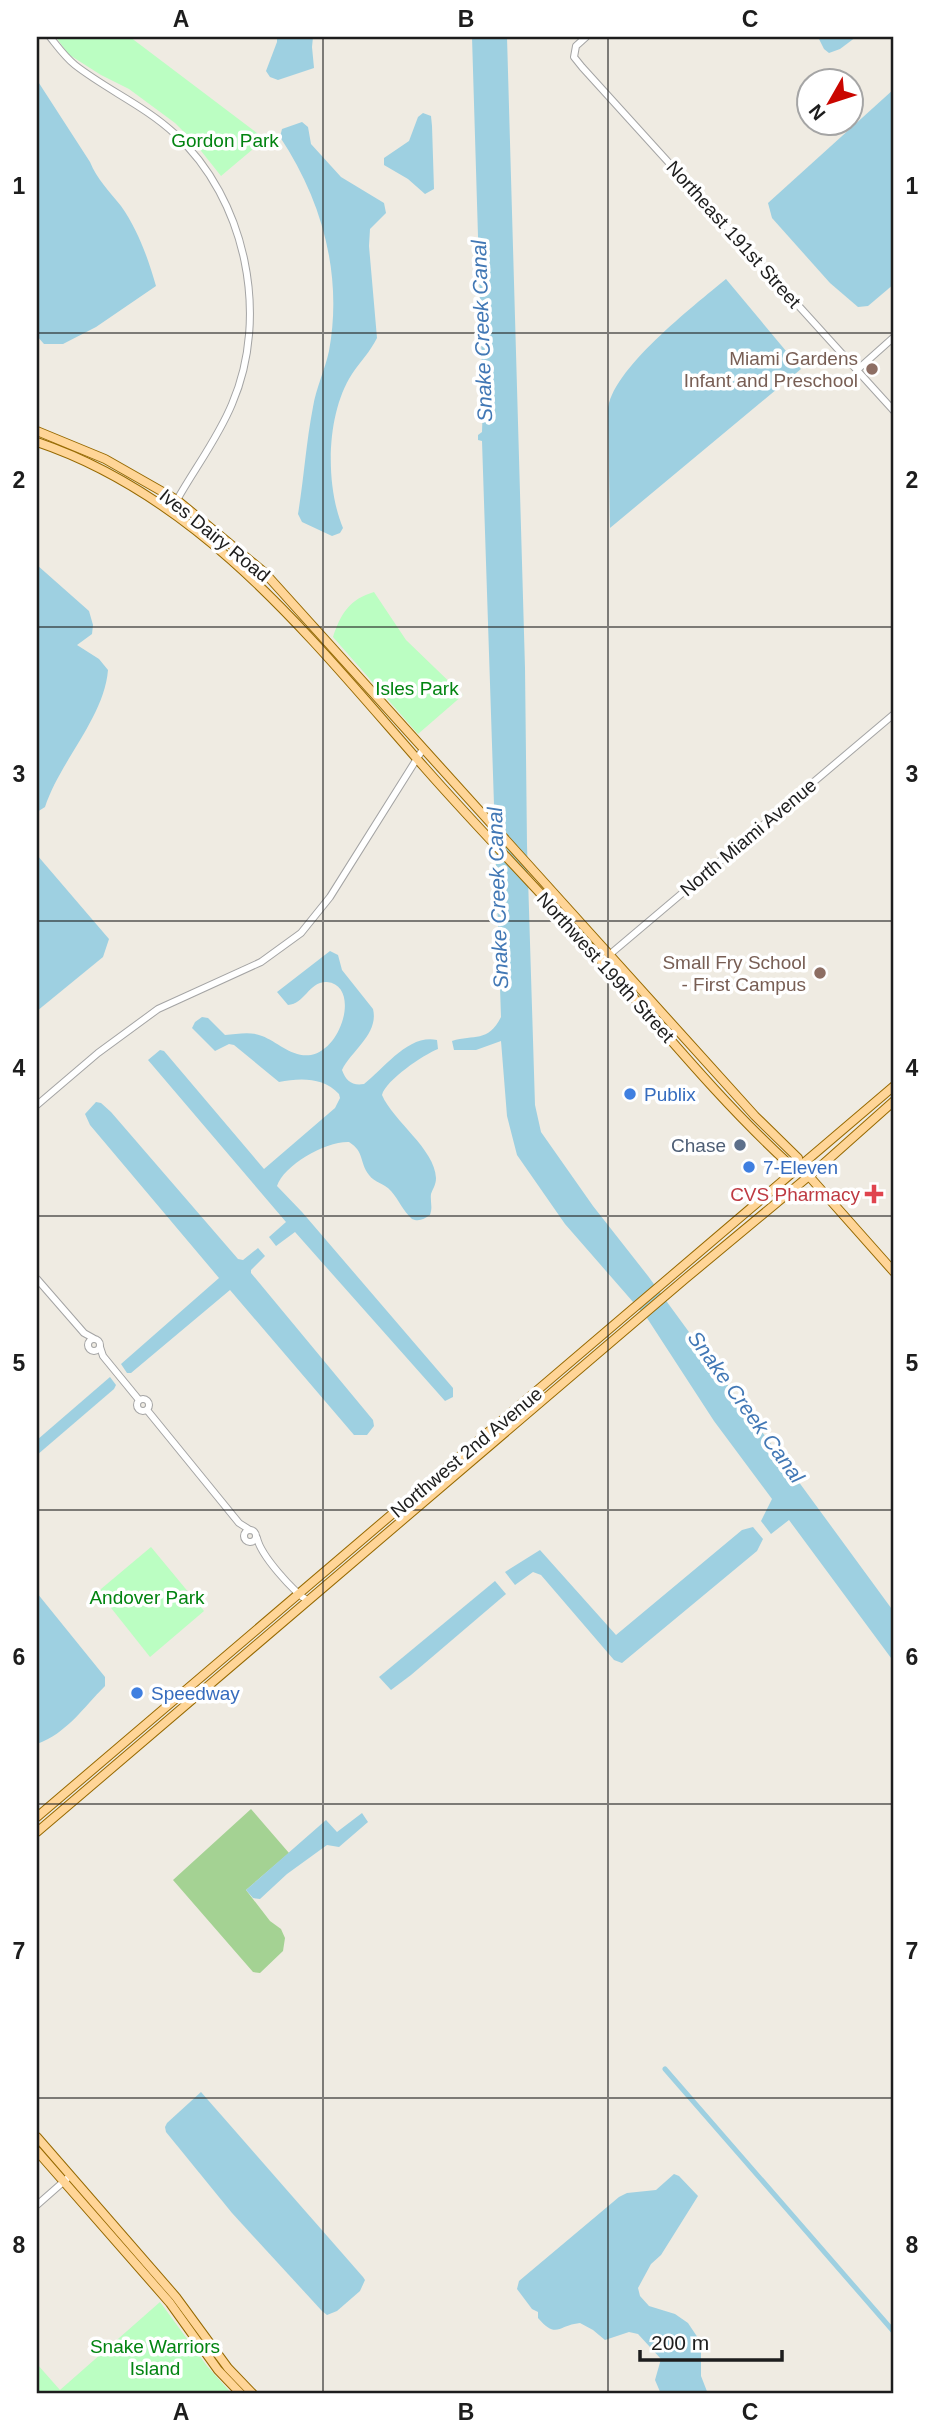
<svg xmlns="http://www.w3.org/2000/svg" width="931" height="2431" viewBox="0 0 931 2431" font-family="Arial,sans-serif">
	<style>
		.forest { fill: #a4d293 }
		.park { fill: #bbfec2 }
		.water { fill: #9ed0e1 }
		.lines { fill: none; stroke-linecap: round; stroke-linejoin: round }
		.canal { stroke: #9ed0e1; stroke-width: 5 }
		.tertiary-casing { stroke: #a4a4a4; stroke-width: 8 }
		.primary-casing { stroke: #966900; stroke-width: 10 }
		.tertiary { stroke: #fff; stroke-width: 6 }
		.primary { stroke: #ffd597; stroke-width: 8 }
		.grid { fill: none; stroke: #1d1d1d; stroke-width: 2; stroke-opacity: 0.55 }
		.education-dot { fill: #8d6e63; stroke: #fff; stroke-width: 2.5 }
		.shop-dot { fill: #3f7fe0; stroke: #fff; stroke-width: 2.5 }
		.service-dot { fill: #5c6f8a; stroke: #fff; stroke-width: 2.5 }
		.health-dot { fill: #e0444e; stroke: #fff; stroke-width: 2.5 }
		.labels { text-anchor: middle; stroke-width: 7; stroke-linejoin: round; paint-order: stroke }
		.park-label { font-size: 19px; fill: #028411; stroke: #fff }
		.street-label { font-size: 19px; fill: #1d1d1d; stroke: #fff }
		.education-label { font-size: 19px; fill: #785e54; stroke: #fff; text-anchor: end }
		.shop-label { font-size: 19px; fill: #366cbe; stroke: #fff; text-anchor: start }
		.service-label { font-size: 19px; fill: #4e5e75; stroke: #fff; text-anchor: end }
		.health-label { font-size: 19px; fill: #be3a42; stroke: #fff; text-anchor: end }
		.water-label { font-size: 21px; font-style: italic; fill: #4278b5; stroke: #fff }
		.neatline { fill: none; stroke: #1d1d1d; stroke-width: 2.5 }
		.grid-label { font-size: 23px; text-anchor: middle; font-weight: bold; fill: #1d1d1d }
	</style>
	<rect width="100%" height="100%" fill="#efebe2"/>
	<!-- forest -->
	<polygon class="forest" points="251,1809 289,1853 246,1890 270,1921 281,1929 285,1938 283,1951 260,1973 253,1972 173,1880"/>
	<!-- park -->
	<g class="park">
		<polygon points="56,37 130,37 265,139 221,176 194,142 175,123 129,89 101,75 68,54"/>
		<path d="M 374,592 L 406,640 L 463,695 L 418,734 L 333,637 C 341,613 350,599 374,592 Z"/>
		<polygon points="151,1547 204,1611 150,1657 100,1594 101,1589"/>
		<polygon points="160,2302 207,2366 232,2394 37,2394 37,2364 60,2390"/>
	</g>
	<!-- water -->
	<g class="water">
		<polygon points="277,37 313,37 312,47 314,68 278,80 270,77 266,71 277,42"/>
		<path d="M 472,37 L 507,37 L 525,668 L 527,845 L 535,1105 L 541,1132 L 593,1206 L 648,1276 L 894,1612 L 894,1662 L 789,1520 L 771,1534 L 761,1521 L 772,1499 L 714,1421 L 647,1318 L 565,1224 L 517,1155 L 507,1116 L 501,1041 L 476,1050 L 454,1050 L 452,1041 C 474,1034 488,1043 501,1017 L 482,441 L 478,440 L 478,435 L 482,432 L 483,402 Z"/>
		<polygon points="818,37 856,37 840,49 829,53 824,49"/>
		<path d="M 37,80 L 90,162 C 97,179 109,191 121,206 C 138,230 148,258 156,286 L 96,327 L 63,344 L 44,344 L 37,336 Z"/>
		<polygon points="894,89 894,284 868,306 858,307 830,283 772,218 768,203"/>
		<polygon points="423,113 431,116 432,126 434,189 425,194 408,179 384,165 384,158 409,141 418,117"/>
		<path d="M 302,122 L 308,127 L 311,144 L 341,177 L 384,203 L 386,213 L 370,229 L 369,246 L 377,338 C 370,352 360,362 352,374 C 326,414 325,485 343,528 L 340,533 L 332,536 L 302,522 L 298,514 C 304,478 306,443 313,407 C 316,388 325,370 329,351 C 343,275 322,200 280,137 L 282,129 Z"/>
		<path d="M 726,279 L 801,369 L 610,528 L 608,411 C 609,371 695,305 726,279 Z"/>
		<path d="M 37,565 L 89,611 L 93,625 L 92,634 L 77,645 L 99,659 L 108,670 C 104,718 60,761 45,807 L 37,812 Z"/>
		<polygon points="37,855 109,939 103,957 37,1011"/>
		<path d="M 330,951 L 338,955 L 342,970 L 373,1009 C 379,1034 352,1050 342,1070 C 346,1081 352,1086 364,1084 C 385,1068 408,1034 437,1040 L 438,1049 C 423,1055 386,1080 382,1095 C 393,1121 435,1149 436,1178 C 436,1185 433,1188 431,1194 C 430,1201 433,1207 430,1215 C 424,1219 419,1222 412,1219 C 403,1211 399,1200 391,1191 C 384,1183 375,1183 369,1175 C 359,1162 365,1152 349,1142 C 326,1141 284,1165 277,1186 L 302,1212 L 453,1388 L 453,1397 L 445,1401 L 295,1232 L 276,1246 L 269,1237 L 286,1222 L 148,1060 L 160,1050 L 164,1051 L 264,1169 L 335,1108 L 340,1098 L 339,1094 C 323,1077 300,1078 279,1082 L 234,1045 L 229,1044 L 215,1051 L 192,1028 L 195,1022 L 202,1017 L 208,1018 L 225,1035 C 237,1034 251,1031 262,1036 C 278,1042 292,1058 311,1055 C 343,1049 360,985 327,982 C 309,981 305,1004 288,1005 L 277,992 Z"/>
		<polygon points="96,1102 101,1103 111,1112 238,1259 243,1260 258,1248 265,1256 251,1270 251,1273 373,1420 374,1426 367,1435 354,1435 230,1290 131,1373 127,1373 121,1364 219,1278 90,1125 85,1114"/>
		<polygon points="110,1377 116,1385 114,1389 37,1455 37,1440"/>
		<polygon points="753,1527 763,1539 757,1551 622,1663 614,1660 541,1575 533,1572 515,1585 505,1572 540,1550 616,1635 742,1530"/>
		<polygon points="495,1581 506,1594 411,1675 391,1690 379,1677"/>
		<path d="M 37,1593 L 105,1677 L 105,1686 C 83,1708 67,1733 37,1744 Z"/>
		<polygon points="362,1813 368,1822 339,1847 327,1845 287,1874 260,1899 253,1898 246,1890 326,1820 337,1832"/>
		<polygon points="201,2092 363,2277 365,2280 360,2291 337,2311 327,2315 322,2311 232,2213 166,2132 165,2127 167,2123"/>
		<path d="M 674,2174 L 679,2176 L 698,2196 L 661,2255 L 651,2264 L 638,2288 L 640,2296 L 649,2306 L 675,2314 L 688,2323 L 698,2338 L 701,2350 L 701,2376 L 708,2394 L 661,2394 L 655,2380 L 661,2359 L 638,2334 L 629,2332 L 605,2340 L 593,2330 L 580,2323 C 558,2325 557,2340 538,2318 L 538,2312 L 532,2309 L 517,2289 L 519,2281 L 619,2197 L 627,2193 L 656,2190 Z"/>
	</g>
	<g class="lines">
		<!-- canal -->
		<polyline class="canal" points="665,2069 894,2332"/>
		<defs>
			<g id="tertiary">
				<path d="M 50,37 C 58,47 65,57 75,65 C 107,90 145,106 175,134 C 246,199 270,316 232,404 C 218,438 195,468 177,500 L 174,513"/>
				<polyline points="586,37 576,46 574,57 582,67 894,411"/>
				<polyline points="857,370 894,337"/>
				<polyline points="602,961 894,714"/>
				<polyline points="37,1105 98,1053 158,1009 261,962 301,933 330,897 423,749"/>
				<polyline points="37,1279 84,1333 93,1338"/>
				<circle cx="94" cy="1345" r="6"/>
				<polyline points="100,1347 103,1356 139,1400"/>
				<circle cx="143" cy="1405" r="6"/>
				<polyline points="147,1410 239,1523 250,1530"/>
				<circle cx="250" cy="1536" r="6"/>
				<path d="M 257,1538 C 261,1556 293,1591 308,1601"/>
				<polyline points="37,2205 70,2176"/>
			</g>
			<g id="primary">
				<polyline points="37,431 105,459 177,500 264,572 755,1116 798,1158 800,1166 894,1272"/>
				<path d="M 37,442 C 203,498 313,641 425,768 C 482,833 543,894 600,959 C 662,1029 721,1102 790,1165 L 800,1166"/>
				<polyline points="37,1817 894,1086"/>
				<polyline points="37,1832 685,1279 821,1166 894,1101"/>
				<polyline points="37,2137 176,2297 228,2368 253,2394"/>
				<polyline points="37,2151 170,2303 218,2370 241,2394"/>
			</g>
		</defs>
		<!-- tertiary casing -->
		<use href="#tertiary" class="tertiary-casing"/>
		<!-- primary casing -->
		<use href="#primary" class="primary-casing"/>
		<!-- tertiary -->
		<use href="#tertiary" class="tertiary"/>
		<!-- primary -->
		<use href="#primary" class="primary"/>
	</g>
	<!-- grid -->
	<path class="grid" d="M 323,37 L 323,2394M 608,37 L 608,2394M 37,333 L 894,333M 37,627 L 894,627M 37,921 L 894,921M 37,1216 L 894,1216M 37,1510 L 894,1510M 37,1804 L 894,1804M 37,2098 L 894,2098"/>
	<!-- markers -->
	<g class="education-dot">
		<circle cx="872" cy="369" r="7"/>
		<circle cx="820" cy="973" r="7"/>
	</g>
	<g class="shop-dot">
		<circle cx="630" cy="1094" r="7"/>
		<circle cx="749" cy="1167" r="7"/>
		<circle cx="137" cy="1693" r="7"/>
	</g>
	<circle class="service-dot" cx="740" cy="1145" r="7"/>
	<path class="health-dot" d="M870.5 1183.5h7v7h7v7h-7v7h-7v-7h-7v-7h7z"/>
	<g class="labels">
		<!-- park labels -->
		<g class="park-label">
			<text x="225" y="147">Gordon Park</text>
			<text x="417" y="695">Isles Park</text>
			<text x="147" y="1604">Andover Park</text>
			<text x="155" y="2353">Snake Warriors<tspan x="155" dy="22">Island</tspan></text>
		</g>
		<!-- street labels -->
		<g class="street-label">
			<text transform="translate(734 234) rotate(48)" y="7">Northeast 191st Street</text>
			<text transform="translate(215 535) rotate(39)" y="7">Ives Dairy Road</text>
			<text transform="translate(748 837) rotate(-40)" y="7">North Miami Avenue</text>
			<text transform="translate(606 967) rotate(48)" y="7">Northwest 199th Street</text>
			<text transform="translate(466 1452) rotate(-40)" y="7">Northwest 2nd Avenue</text>
		</g>
		<!-- education labels -->
		<g class="education-label">
			<text x="858" y="365">Miami Gardens<tspan x="858" dy="22">Infant and Preschool</tspan></text>
			<text x="806" y="969">Small Fry School<tspan x="806" dy="22">- First Campus</tspan></text>
		</g>
		<!-- shop labels -->
		<g class="shop-label">
			<text x="644" y="1101">Publix</text>
			<text x="763" y="1174">7-Eleven</text>
			<text x="151" y="1700">Speedway</text>
		</g>
		<!-- service labels -->
		<g class="service-label">
			<text x="726" y="1152">Chase</text>
		</g>
		<!-- health labels -->
		<g class="health-label">
			<text x="860" y="1201">CVS Pharmacy</text>
		</g>
		<!-- water labels -->
		<g class="water-label">
			<text transform="translate(482 331) rotate(-92)" y="7">Snake Creek Canal</text>
			<text transform="translate(498 898) rotate(-92)" y="7">Snake Creek Canal</text>
			<text transform="translate(746 1407) rotate(54)" y="7">Snake Creek Canal</text>
		</g>
	</g>
	<!-- border -->
	<rect width="931" height="2431" fill="none" stroke="#ffffff" stroke-width="77"/>
	<!-- north arrow -->
	<g transform="translate(830 102) rotate(231)"><circle r="33" fill="#ffffff" stroke="#a5a5a5" stroke-width="2"/>
	<path d="M0-5L12 26L0 18L-12 26Z" fill="#ca0600"/>
	<text y="-10" font-size="19" font-weight="bold" text-anchor="middle" fill="#1d1d1d">N</text>
	</g>
	<!-- scale -->
	<path d="M640 2350v10h142v-10" fill="none" stroke="#1d1d1d" stroke-width="3.5"/>
	<text x="651" y="2350" font-size="21" fill="#1d1d1d" stroke="#ffffff" stroke-width="5" paint-order="stroke">200 m</text>
	<rect x="38" y="38" width="854" height="2354" class="neatline"/>
	<g class="grid-label">
		<text x="181" y="27">A</text>
		<text x="466" y="27">B</text>
		<text x="750" y="27">C</text>
		<text x="19" y="194">1</text>
		<text x="912" y="194">1</text>
		<text x="19" y="488">2</text>
		<text x="912" y="488">2</text>
		<text x="19" y="782">3</text>
		<text x="912" y="782">3</text>
		<text x="19" y="1076">4</text>
		<text x="912" y="1076">4</text>
		<text x="19" y="1371">5</text>
		<text x="912" y="1371">5</text>
		<text x="19" y="1665">6</text>
		<text x="912" y="1665">6</text>
		<text x="19" y="1959">7</text>
		<text x="912" y="1959">7</text>
		<text x="19" y="2253">8</text>
		<text x="912" y="2253">8</text>
		<text x="181" y="2420">A</text>
		<text x="466" y="2420">B</text>
		<text x="750" y="2420">C</text>
	</g>
</svg>
